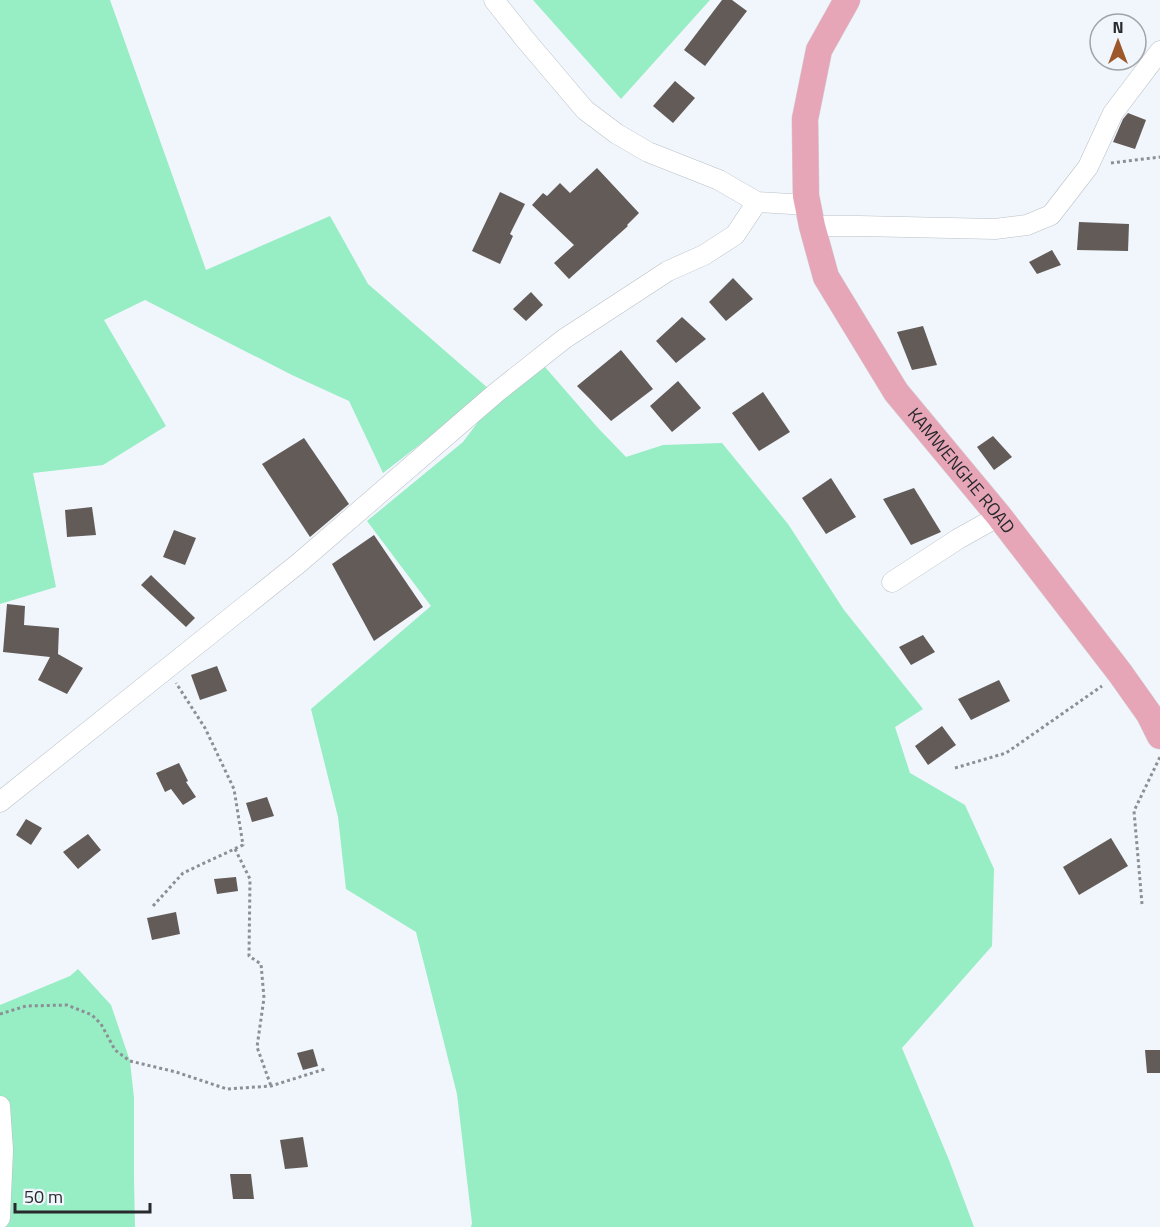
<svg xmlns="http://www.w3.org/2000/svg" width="1160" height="1227" viewBox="0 0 1160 1227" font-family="'Titillium Web',sans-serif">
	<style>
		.green { fill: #97edc4 }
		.building { fill: #625b58 }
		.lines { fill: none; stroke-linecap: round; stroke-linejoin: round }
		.minor-casing { stroke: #bac0c6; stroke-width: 21 }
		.major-casing { stroke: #d4d4d5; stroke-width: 27 }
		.path { stroke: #8c9095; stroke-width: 3; stroke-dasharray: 3 3; stroke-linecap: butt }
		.minor { stroke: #fff; stroke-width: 20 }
		.major { stroke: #e7a6b8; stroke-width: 26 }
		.labels { text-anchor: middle; stroke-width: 6; stroke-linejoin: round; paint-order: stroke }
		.street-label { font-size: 18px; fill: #27292c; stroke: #f0f6fc }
	</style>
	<rect width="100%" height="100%" fill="#f0f6fc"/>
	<!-- green -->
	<g class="green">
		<polygon points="0,0 110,0 206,270 330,216 368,284 497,396 545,367 598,428 626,457 663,445 722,443 788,524 844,610 923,709 895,727 910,773 965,805 994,869 992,946 902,1048 949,1160 974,1227 471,1227 472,1223 457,1094 416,932 346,889 338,817 311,709 431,606 367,521 463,442 496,398 445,425 383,473 349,401 292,375 145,300 104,320 166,426 103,465 33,473 56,587 0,604"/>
		<polygon points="533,0 710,0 621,99"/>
		<polygon points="78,969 111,1005 130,1061 134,1098 134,1180 135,1227 0,1227 0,1005 70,976"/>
	</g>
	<!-- building -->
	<g class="building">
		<polygon points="722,0 732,0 747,11 705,66 684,50"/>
		<polygon points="675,81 695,98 673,123 653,106"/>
		<polygon points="1128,113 1146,120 1135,149 1113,142 1123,119"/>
		<polygon points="597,168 639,213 627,225 628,226 569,279 554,263 574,245 532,205 543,193 547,196 560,183 570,193"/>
		<polygon points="500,192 525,204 510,234 513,236 500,264 472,251"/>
		<polygon points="1079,222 1129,224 1128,251 1077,250"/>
		<polygon points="1052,250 1061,265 1037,274 1029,262"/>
		<polygon points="733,278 753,299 726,321 709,302"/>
		<polygon points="531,292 543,305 526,321 513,309"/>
		<polygon points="682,317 706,339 676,363 656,341"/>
		<polygon points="923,326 937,365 912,370 897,332"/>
		<polygon points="621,350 653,389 611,421 591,400 577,386"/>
		<polygon points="678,381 701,408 672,432 650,406"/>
		<polygon points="763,392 790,432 759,451 732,413"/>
		<polygon points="993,436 1012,457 994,470 977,447"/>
		<polygon points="304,438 349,504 310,537 262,464"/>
		<polygon points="831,478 856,517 826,534 802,498"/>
		<polygon points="914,488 941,532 911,545 883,499"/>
		<polygon points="92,507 96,535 67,537 65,510"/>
		<polygon points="174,530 196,538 185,565 163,557"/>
		<polygon points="374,535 423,607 374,641 332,564"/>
		<polygon points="151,575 195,618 186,627 141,585"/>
		<polygon points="7,604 25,606 24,625 59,628 58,654 83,668 67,694 38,680 50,657 3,652"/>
		<polygon points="923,635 935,652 911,665 899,647"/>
		<polygon points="217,666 227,691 200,700 191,675"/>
		<polygon points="999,680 1010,701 971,720 958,699"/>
		<polygon points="942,726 956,745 928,765 915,746"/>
		<polygon points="179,763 188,781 186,782 196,797 183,805 171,789 165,792 156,773"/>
		<polygon points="267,797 274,816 252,822 246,803"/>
		<polygon points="26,819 42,828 31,845 16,835"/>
		<polygon points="88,834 101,850 78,869 63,852"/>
		<polygon points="1111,838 1128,866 1079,895 1063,867"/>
		<polygon points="236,877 238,891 217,894 214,879"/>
		<polygon points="176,912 180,934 152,940 147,918"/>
		<polygon points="313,1049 318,1066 303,1070 297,1053"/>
		<polygon points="1145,1050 1160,1050 1160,1073 1147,1073"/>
		<polygon points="303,1137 308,1167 285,1169 280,1140"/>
		<polygon points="230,1174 251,1174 254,1199 233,1199"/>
	</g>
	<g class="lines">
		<defs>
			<g id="minor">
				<polyline points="494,0 524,38 585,110 617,134 648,152 719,180 757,202 807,205"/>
				<polyline points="812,226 859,226 995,229 1027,225 1051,215 1088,167 1113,113 1160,51"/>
				<polyline points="892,582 958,539 999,516"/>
				<polyline points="0,802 299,563 497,392 564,339 668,271 704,255 735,235 757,202"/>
				<polyline points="0,1106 3,1150 0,1218"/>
			</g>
			<g id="major">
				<path id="s1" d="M 847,0 L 819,50 L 805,119 L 806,196 L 812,226 L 826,277 L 896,392 L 999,516 L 1120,673 L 1149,714 L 1160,736"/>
			</g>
		</defs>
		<!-- minor casing -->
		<use href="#minor" class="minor-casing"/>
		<!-- major casing -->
		<use href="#major" class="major-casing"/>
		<!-- path -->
		<g class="path">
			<polyline points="1111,163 1160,157"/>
			<polyline points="955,768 1006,753 1102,686"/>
			<polyline points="235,849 250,879 249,956 261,964 264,998 257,1047 271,1086"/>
			<polyline points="1142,904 1134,811 1160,757"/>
			<polyline points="153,906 183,873 243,845 234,789 205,728 176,683"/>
			<polyline points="0,1014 26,1006 67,1005 92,1015 101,1024 115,1050 130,1061 176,1072 227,1089 271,1086 325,1069"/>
		</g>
		<!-- minor -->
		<use href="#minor" class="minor"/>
		<!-- major -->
		<use href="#major" class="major"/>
	</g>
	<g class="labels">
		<!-- street labels -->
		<g class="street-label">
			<text dy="6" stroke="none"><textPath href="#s1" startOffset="525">KAMWENGHE ROAD</textPath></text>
		</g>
	</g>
	<!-- north arrow -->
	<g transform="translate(1118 42)"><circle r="28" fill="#f0f6fc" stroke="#a0a4a9" stroke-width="1.5"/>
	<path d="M0-4.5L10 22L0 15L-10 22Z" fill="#9c582b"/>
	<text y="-9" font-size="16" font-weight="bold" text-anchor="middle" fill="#27292c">N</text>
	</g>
	<!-- scale -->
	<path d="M15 1203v9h135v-9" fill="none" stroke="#27292c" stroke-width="3"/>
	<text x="24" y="1203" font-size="18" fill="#27292c" stroke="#f0f6fc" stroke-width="4.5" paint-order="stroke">50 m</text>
</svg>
